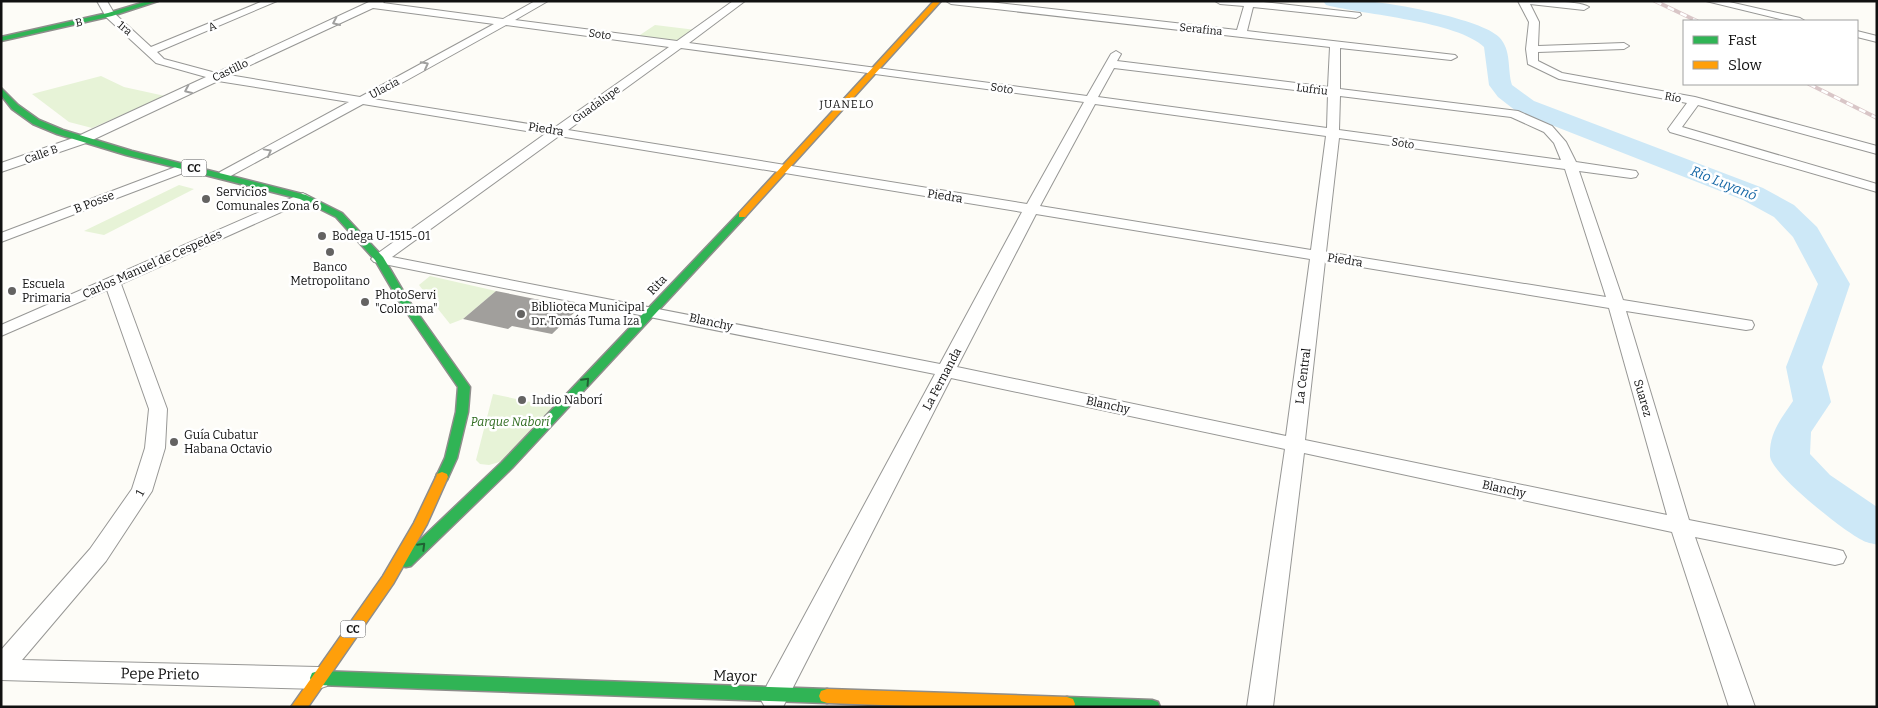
<svg xmlns="http://www.w3.org/2000/svg" width="1878" height="708" viewBox="0 0 1878 708" font-family="Bitter,serif">
	<style>
		.green { fill: #e7f3d7 }
		.lines { fill: none; stroke-linecap: round; stroke-linejoin: round }
		.river { fill: #cde8f7; fill-rule: evenodd }
		.building { fill: #a19f9c }
		.street-casing { stroke: #979795; stroke-width: 2 }
		.fast-casing { stroke: #8e8d8b; stroke-width: 3 }
		.slow-casing { stroke: #8e8d8b; stroke-width: 3 }
		.street { fill: #fffffe; fill-rule: evenodd }
		.fast { fill: #30b455; fill-rule: evenodd }
		.slow { fill: #ff9f0a; fill-rule: evenodd }
		.rail-casing { stroke: #d9c6c7; stroke-width: 4 }
		.rail { stroke: #fff; stroke-width: 2.5; stroke-dasharray: 7; stroke-linecap: butt }
		.oneway { stroke: #a0a09f }
		.oneway2 { stroke: #206233 }
		.poi-dot { fill: #646362; stroke: #fff; stroke-width: 2 }
		.labels { text-anchor: middle; stroke-width: 5; stroke-linejoin: round; paint-order: stroke }
		.far-street-label { font-size: 11px; fill: #111; stroke: #fff }
		.far-neighbourhood-label { font-size: 11px; letter-spacing: 1px; fill: #111; stroke: #fff }
		.shield { fill: #fff; stroke: #585858; stroke-width: 1 }
		.shield-label { font-size: 11px; font-weight: bold; fill: #111 }
		.street-label { font-size: 12px; fill: #111; stroke: #fff }
		.poi-label { font-size: 12px; fill: #111; stroke: #fff; text-anchor: start }
		.park-label { font-size: 12px; font-style: italic; fill: #2f6b1f; stroke: #fff }
		.water-label { font-size: 14px; font-style: italic; fill: #1768a6; stroke: #fff }
		.near-street-label { font-size: 15px; fill: #111; stroke: #fff }
	</style>
	<rect width="100%" height="100%" fill="#fdfcf7"/>
	<!-- green -->
	<g class="green">
		<polygon points="655,25 696,30 678,43 637,37"/>
		<polygon points="101,76 124,87 165,96 92,128 69,122 32,94"/>
		<polygon points="179,185 194,189 104,235 84,231"/>
		<polygon points="430,276 496,291 463,319 450,324 419,285"/>
		<polygon points="493,394 554,407 503,461 489,465 480,464 476,460"/>
	</g>
	<g class="lines">
		<!-- river -->
		<path class="river" d="M 1323,1 C 1337,1 1352,0 1366,1 C 1393,3 1481,19 1499,37 C 1512,50 1507,69 1512,85 L 1534,101 L 1763,188 L 1794,205 L 1817,227 L 1850,284 L 1822,367 L 1831,402 L 1811,432 L 1810,454 L 1830,475 L 1877,507 L 1877,545 C 1872,543 1866,543 1862,540 C 1845,532 1771,474 1770,456 C 1769,433 1781,419 1793,401 L 1786,367 L 1818,284 L 1793,237 L 1774,217 L 1743,200 L 1516,111 L 1498,97 L 1489,85 L 1484,47 C 1457,21 1365,15 1326,5 Z"/>
	</g>
	<!-- building -->
	<polygon class="building" points="496,291 579,308 552,334 512,326 508,329 463,319"/>
	<g class="lines">
		<defs>
			<g id="street">
				<path d="M 97,1 L 107,1 L 114,13 L 151,47 L 263,1 L 277,1 L 157,52 L 164,59 L 216,73 L 371,1 L 385,1 L 383,3 L 503,19 L 535,1 L 548,1 L 515,20 L 677,41 L 733,1 L 745,1 L 689,43 L 1087,96 L 1111,54 L 1116,51 L 1121,54 L 1117,61 L 1328,87 L 1330,47 L 951,4 L 946,1 L 980,1 L 1237,30 L 1244,6 L 1220,4 L 1215,1 L 1255,1 L 1360,13 L 1361,15 L 1356,18 L 1253,7 L 1247,31 L 1455,55 L 1457,57 L 1451,60 L 1340,48 L 1340,89 L 1518,111 L 1552,126 L 1566,142 L 1576,162 L 1636,171 L 1638,174 L 1636,177 L 1631,178 L 1579,171 L 1623,300 L 1746,320 L 1752,321 L 1754,325 L 1752,329 L 1746,330 L 1626,311 L 1689,520 L 1835,549 L 1843,551 L 1846,557 L 1843,563 L 1835,565 L 1695,537 L 1755,707 L 1729,707 L 1672,532 L 1304,453 L 1273,707 L 1247,707 L 1285,449 L 951,378 L 783,707 L 765,707 L 761,700 L 767,685 L 935,374 L 374,262 L 371,259 L 374,256 L 545,134 L 363,104 L 225,179 L 220,178 L 218,175 L 220,172 L 349,102 L 218,81 L 86,143 L 1,172 L 1,163 L 76,137 L 206,77 L 156,63 L 106,17 ZM 373,8 L 494,24 L 360,97 L 229,75 ZM 506,25 L 669,47 L 554,128 L 373,99 ZM 681,48 L 1084,102 L 1027,204 L 568,130 ZM 1114,68 L 1328,94 L 1327,128 L 1098,97 ZM 1340,96 L 1511,117 L 1544,132 L 1554,143 L 1561,160 L 1339,130 ZM 1095,104 L 1326,136 L 1311,250 L 1040,206 ZM 559,136 L 1022,212 L 940,364 L 392,257 ZM 1339,138 L 1565,169 L 1606,297 L 1326,252 ZM 1036,214 L 1310,259 L 1286,436 L 957,367 ZM 1325,261 L 1609,308 L 1667,515 L 1305,440 Z"/>
				<path d="M 1518,1 C 1534,1 1578,0 1589,7 L 1584,10 L 1530,4 L 1539,22 L 1538,46 L 1624,43 L 1629,46 L 1624,49 L 1538,52 L 1538,61 L 1562,73 L 1695,97 L 1877,146 L 1877,154 L 1698,105 L 1682,127 L 1877,184 L 1877,192 L 1670,132 L 1668,129 L 1687,103 L 1559,79 L 1528,64 L 1526,49 L 1529,22 Z"/>
				<polygon points="1706,1 1725,1 1800,18 1805,21 1788,21"/>
				<polygon points="1857,31 1877,36 1877,42 1857,37"/>
				<polygon points="186,163 191,164 193,167 191,170 1,242 1,233"/>
				<polygon points="303,193 310,197 308,200 121,284 167,409 165,448 152,491 106,561 22,660 318,667 327,670 330,678 327,686 318,689 1,680 1,650 90,549 132,489 145,448 149,409 107,290 1,336 1,325"/>
			</g>
			<g id="fast">
				<polygon points="148,1 158,1 112,16 1,41 1,37 108,13"/>
				<polygon points="1,88 18,105 39,120 63,130 132,151 306,195 342,213 383,257 409,301 470,387 468,412 457,458 447,480 437,480 436,477 445,458 456,412 458,387 399,301 375,260 336,217 300,199 126,155 57,134 33,124 12,109 1,95"/>
				<polygon points="742,212 745,213 745,217 512,468 411,566 406,567 401,566 399,562 401,558 502,462 739,213"/>
				<polygon points="318,671 827,689 833,691 835,696 833,701 827,703 318,685 312,683 310,678 312,673"/>
				<polygon points="1067,697 1152,700 1158,702 1160,707 1060,707 1059,704 1061,699"/>
			</g>
			<g id="slow">
				<polygon points="934,1 941,1 745,217 739,217 739,213"/>
				<polygon points="442,472 447,474 448,477 427,524 393,584 308,707 291,707 383,576 414,523 436,477 437,474"/>
				<polygon points="827,689 1067,697 1073,699 1075,704 1074,707 937,707 827,703 821,701 819,696 821,691"/>
			</g>
		</defs>
		<!-- street casing -->
		<use href="#street" class="street-casing"/>
		<!-- fast casing -->
		<use href="#fast" class="fast-casing"/>
		<!-- slow casing -->
		<use href="#slow" class="slow-casing"/>
		<!-- street -->
		<use href="#street" class="street"/>
		<!-- fast -->
		<use href="#fast" class="fast"/>
		<!-- slow -->
		<use href="#slow" class="slow"/>
		<defs>
			<g id="rail">
				<polyline points="1655,1 1697,21"/>
				<polyline points="1809,84 1877,118"/>
			</g>
		</defs>
		<!-- rail casing -->
		<use href="#rail" class="rail-casing"/>
		<!-- rail -->
		<use href="#rail" class="rail"/>
	</g>
	<!-- one-way arrows -->
	<defs><path id="oneway-chevron" d="M-2-3.5L2.5 0L-2 3.5" fill="none" stroke-width="1.6" stroke-linecap="round" stroke-linejoin="round" transform="scale(1.25)"/></defs>
	<g class="oneway">
		<use href="#oneway-chevron" transform="translate(336 22) rotate(155)"/>
		<use href="#oneway-chevron" transform="translate(425 65) rotate(-28)"/>
		<use href="#oneway-chevron" transform="translate(188 90) rotate(155)"/>
		<use href="#oneway-chevron" transform="translate(268 152) rotate(-29)"/>
	</g>
	<g class="oneway2">
		<use href="#oneway-chevron" transform="translate(586 381) rotate(-47)"/>
		<use href="#oneway-chevron" transform="translate(422 546) rotate(-45)"/>
	</g>
	<!-- markers -->
	<g class="poi-dot">
		<circle cx="206" cy="199" r="5"/>
		<circle cx="322" cy="236" r="5"/>
		<circle cx="330" cy="252" r="5"/>
		<circle cx="12" cy="291" r="5"/>
		<circle cx="365" cy="302" r="5"/>
		<circle cx="521" cy="314" r="5"/>
		<circle cx="522" cy="400" r="5"/>
		<circle cx="174" cy="442" r="5"/>
	</g>
	<g class="labels">
		<!-- far-street labels -->
		<g class="far-street-label">
			<text transform="translate(79 22) rotate(-12)" y="4">B</text>
			<text transform="translate(212 26) rotate(-22)" y="4">A</text>
			<text transform="translate(125 28) rotate(41)" y="4">1ra</text>
			<text transform="translate(1201 29) rotate(6)" y="4">Serafina</text>
			<text transform="translate(600 34) rotate(7)" y="4">Soto</text>
			<text transform="translate(230 70) rotate(-25)" y="4">Castillo</text>
			<text transform="translate(384 88) rotate(-28)" y="4">Ulacia</text>
			<text transform="translate(1002 88) rotate(8)" y="4">Soto</text>
			<text transform="translate(1312 89) rotate(7)" y="4">Lufriu</text>
			<text transform="translate(1673 97) rotate(11)" y="4">Río</text>
			<text transform="translate(596 104) rotate(-36)" y="4">Guadalupe</text>
			<text transform="translate(1403 143) rotate(8)" y="4">Soto</text>
			<text transform="translate(41 154) rotate(-20)" y="4">Calle B</text>
		</g>
		<!-- far-neighbourhood labels -->
		<g class="far-neighbourhood-label">
			<text x="847" y="108">JUANELO</text>
		</g>
		<!-- shield labels -->
		<g class="shield">
			<rect x="181.5" y="159.5" width="25" height="17" rx="4"/>
			<rect x="340.5" y="620.5" width="25" height="17" rx="4"/>
		</g>
		<g class="shield-label">
			<text x="194" y="172">CC</text>
			<text x="353" y="633">CC</text>
		</g>
		<!-- street labels -->
		<g class="street-label">
			<text transform="translate(546 129) rotate(9)" y="4">Piedra</text>
			<text transform="translate(945 196) rotate(9)" y="4">Piedra</text>
			<text transform="translate(94 202) rotate(-21)" y="4">B Posse</text>
			<text transform="translate(1345 260) rotate(9)" y="4">Piedra</text>
			<text transform="translate(152 264) rotate(-24)" y="4">Carlos Manuel de Cespedes</text>
			<text transform="translate(657 285) rotate(-47)" y="4">Rita</text>
			<text transform="translate(711 322) rotate(12)" y="4">Blanchy</text>
			<text transform="translate(1303 376) rotate(-83)" y="4">La Central</text>
			<text transform="translate(942 379) rotate(-62)" y="4">La Fernanda</text>
			<text transform="translate(1643 398) rotate(74)" y="4">Suarez</text>
			<text transform="translate(1108 405) rotate(12)" y="4">Blanchy</text>
			<text transform="translate(1504 489) rotate(12)" y="4">Blanchy</text>
			<text transform="translate(140 493) rotate(-61)" y="4">1</text>
		</g>
		<!-- poi labels -->
		<g class="poi-label">
			<text x="216" y="196">Servicios<tspan x="216" dy="14">Comunales Zona 6</tspan></text>
			<text x="332" y="240">Bodega U-1515-01</text>
			<text x="330" y="271" text-anchor="middle">Banco<tspan x="330" dy="14">Metropolitano</tspan></text>
			<text x="22" y="288">Escuela<tspan x="22" dy="14">Primaria</tspan></text>
			<text x="375" y="299">PhotoServi<tspan x="375" dy="14">"Colorama"</tspan></text>
			<text x="531" y="311">Biblioteca Municipal<tspan x="531" dy="14">Dr. Tomás Tuma Iza</tspan></text>
			<text x="532" y="404">Indio Naborí</text>
			<text x="184" y="439">Guía Cubatur<tspan x="184" dy="14">Habana Octavio</tspan></text>
		</g>
		<!-- park labels -->
		<g class="park-label">
			<text x="510" y="426">Parque Naborí</text>
		</g>
		<!-- water labels -->
		<g class="water-label">
			<text transform="translate(1724 183) rotate(22)" y="5">Río Luyanó</text>
		</g>
		<!-- near-street labels -->
		<g class="near-street-label">
			<text transform="translate(160 674) rotate(1)" y="5">Pepe Prieto</text>
			<text transform="translate(735 676) rotate(2)" y="5">Mayor</text>
		</g>
	</g>
	<!-- border -->
	<rect width="1878" height="708" fill="none" stroke="#111111" stroke-width="5"/>
	<!-- legend -->
	<rect x="1683" y="20" width="175" height="65" fill="#ffffff" stroke="#a0a0a0"/>
	<rect x="1693" y="36" width="25" height="8" fill="#30b455" stroke="#a0a0a0"/>
	<text x="1728" y="45" font-size="15" fill="#111111">Fast</text>
	<rect x="1693" y="61" width="25" height="8" fill="#ff9f0a" stroke="#a0a0a0"/>
	<text x="1728" y="70" font-size="15" fill="#111111">Slow</text>
</svg>
